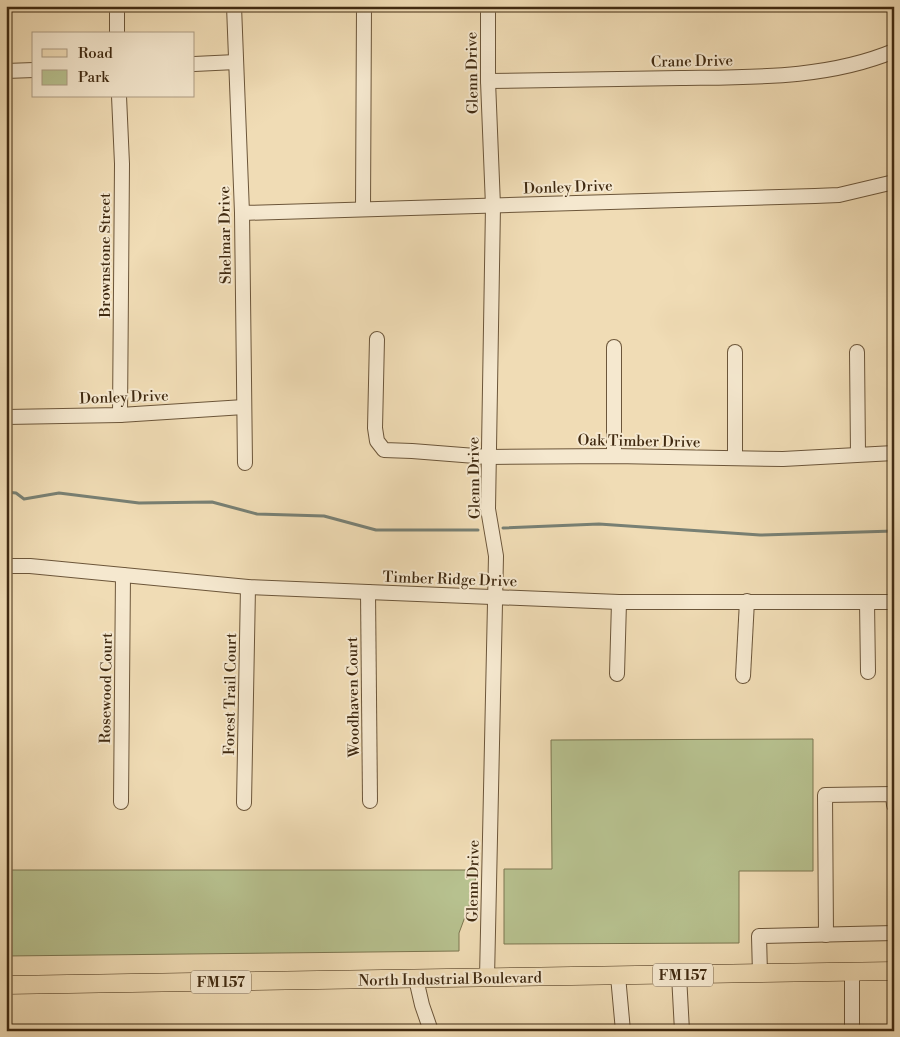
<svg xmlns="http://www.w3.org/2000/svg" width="900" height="1037" viewBox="0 0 900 1037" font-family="'Libre Bodoni',serif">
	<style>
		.green { fill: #b7c18f; stroke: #7c7650 }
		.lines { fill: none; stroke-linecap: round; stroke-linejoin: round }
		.stream { stroke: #788074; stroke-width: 3 }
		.minor-casing { stroke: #6c563a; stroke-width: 16 }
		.major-casing { stroke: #402a11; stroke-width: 19 }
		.minor { stroke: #f5e8cf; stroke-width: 14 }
		.major { stroke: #f0dcb5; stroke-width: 18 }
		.labels { text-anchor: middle; stroke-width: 4; stroke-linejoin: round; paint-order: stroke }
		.shield { fill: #f5e8cf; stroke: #76634a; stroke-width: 1 }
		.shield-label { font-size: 14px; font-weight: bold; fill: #402a11 }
		.street-label { font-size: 15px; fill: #402a11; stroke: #f5e8cf }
	</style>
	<rect width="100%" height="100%" fill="#f0dcb5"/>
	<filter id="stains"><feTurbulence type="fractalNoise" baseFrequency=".004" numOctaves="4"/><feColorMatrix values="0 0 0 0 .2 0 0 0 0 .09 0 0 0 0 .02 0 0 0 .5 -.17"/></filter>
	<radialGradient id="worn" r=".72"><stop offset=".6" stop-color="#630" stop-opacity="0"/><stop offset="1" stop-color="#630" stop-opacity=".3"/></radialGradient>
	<!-- green -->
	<g class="green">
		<polygon points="813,739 813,871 739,871 739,943 504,944 504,869 552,869 551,740"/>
		<polygon points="6,870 477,870 472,898 459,933 459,951 6,956"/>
	</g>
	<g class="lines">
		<!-- stream -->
		<g class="stream">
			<polyline points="6,492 16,493 24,499 59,493 139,503 212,502 257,514 324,516 376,530 478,530"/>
			<polyline points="503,528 599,524 760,535 894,531"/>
		</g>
		<defs>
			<g id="minor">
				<polyline points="117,6 117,34"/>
				<polyline points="234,6 242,213 245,463"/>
				<polyline points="194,64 236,62"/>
				<polyline points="6,71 34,70"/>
				<path d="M 488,81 C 552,80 616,79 681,78 C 752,77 827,79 894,51"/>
				<polyline points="119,96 122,164 120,415"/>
				<polyline points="363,209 364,6"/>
				<polyline points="242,213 815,196 839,195 894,182"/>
				<polyline points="377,339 375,428 377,441 384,450 412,451 488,457 614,456 783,459 894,453"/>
				<polyline points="857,352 858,454"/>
				<polyline points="6,417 120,415 244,407"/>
				<polyline points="614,456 614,347"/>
				<polyline points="735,458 735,352"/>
				<polyline points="6,566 30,566 248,587 368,592 619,602 894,602"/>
				<polyline points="368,592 370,801"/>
				<polyline points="867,602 868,672"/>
				<polyline points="617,674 619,602"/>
				<polyline points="743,676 747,601"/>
				<polyline points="121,802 123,575"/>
				<polyline points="244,803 248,587"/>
				<polyline points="826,935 825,795 893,794 894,805"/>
				<polyline points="852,972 852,1031"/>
				<polyline points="760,974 759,936 894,933"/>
				<polyline points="679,975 682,1031"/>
				<polyline points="618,976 623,1031"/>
				<polyline points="487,978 496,556 488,509 493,206 488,81 488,6"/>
				<polyline points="416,979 422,1005 431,1031"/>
			</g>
			<polyline id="major" points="6,985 894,971"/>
		</defs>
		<!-- minor casing -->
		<use href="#minor" class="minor-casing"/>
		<!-- major casing -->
		<use href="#major" class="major-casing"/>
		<!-- minor -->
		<use href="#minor" class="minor"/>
		<!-- major -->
		<use href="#major" class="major"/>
	</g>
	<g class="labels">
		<!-- shield labels -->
		<g class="shield">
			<rect x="653" y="963.5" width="60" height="23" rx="4"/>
			<rect x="191" y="970.5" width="60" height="23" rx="4"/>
		</g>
		<g class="shield-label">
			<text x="683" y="980">FM 157</text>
			<text x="221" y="987">FM 157</text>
		</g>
		<!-- street labels -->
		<g class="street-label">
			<text transform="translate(692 61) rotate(-1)" y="5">Crane Drive</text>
			<text transform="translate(472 73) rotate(-91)" y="5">Glenn Drive</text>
			<text transform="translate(568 187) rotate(-2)" y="5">Donley Drive</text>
			<text transform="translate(225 235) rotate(-91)" y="5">Shelmar Drive</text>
			<text transform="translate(105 255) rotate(-90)" y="5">Brownstone Street</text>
			<text transform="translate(124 397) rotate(-2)" y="5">Donley Drive</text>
			<text transform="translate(639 441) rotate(1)" y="5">Oak Timber Drive</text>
			<text transform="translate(474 478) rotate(-91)" y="5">Glenn Drive</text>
			<text transform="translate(450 579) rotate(2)" y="5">Timber Ridge Drive</text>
			<text transform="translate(106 688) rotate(-89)" y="5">Rosewood Court</text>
			<text transform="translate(230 694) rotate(-89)" y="5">Forest Trail Court</text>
			<text transform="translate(353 697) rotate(-91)" y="5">Woodhaven Court</text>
			<text transform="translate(473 881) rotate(-89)" y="5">Glenn Drive</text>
			<text transform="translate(450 979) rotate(-1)" y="5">North Industrial Boulevard</text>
		</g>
	</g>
	<!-- margin -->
	<rect width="900" height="1037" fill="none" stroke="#f0dcb5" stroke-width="25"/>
	<rect x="8" y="8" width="885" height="1022" fill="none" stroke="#402a11" stroke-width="2.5"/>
	<rect x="12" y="12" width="875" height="1012" fill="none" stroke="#402a11"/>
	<!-- legend -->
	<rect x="32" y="32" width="162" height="65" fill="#f5e8cf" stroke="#ad9c83"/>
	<rect x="42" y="49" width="25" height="8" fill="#f0dcb5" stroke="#ad9c83"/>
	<text x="78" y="58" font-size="15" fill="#402a11">Road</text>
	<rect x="42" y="70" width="25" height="15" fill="#b7c18f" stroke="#ad9c83"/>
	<text x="78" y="82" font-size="15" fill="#402a11">Park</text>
	<rect width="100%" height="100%" filter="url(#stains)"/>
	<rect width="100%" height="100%" fill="url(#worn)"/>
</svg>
